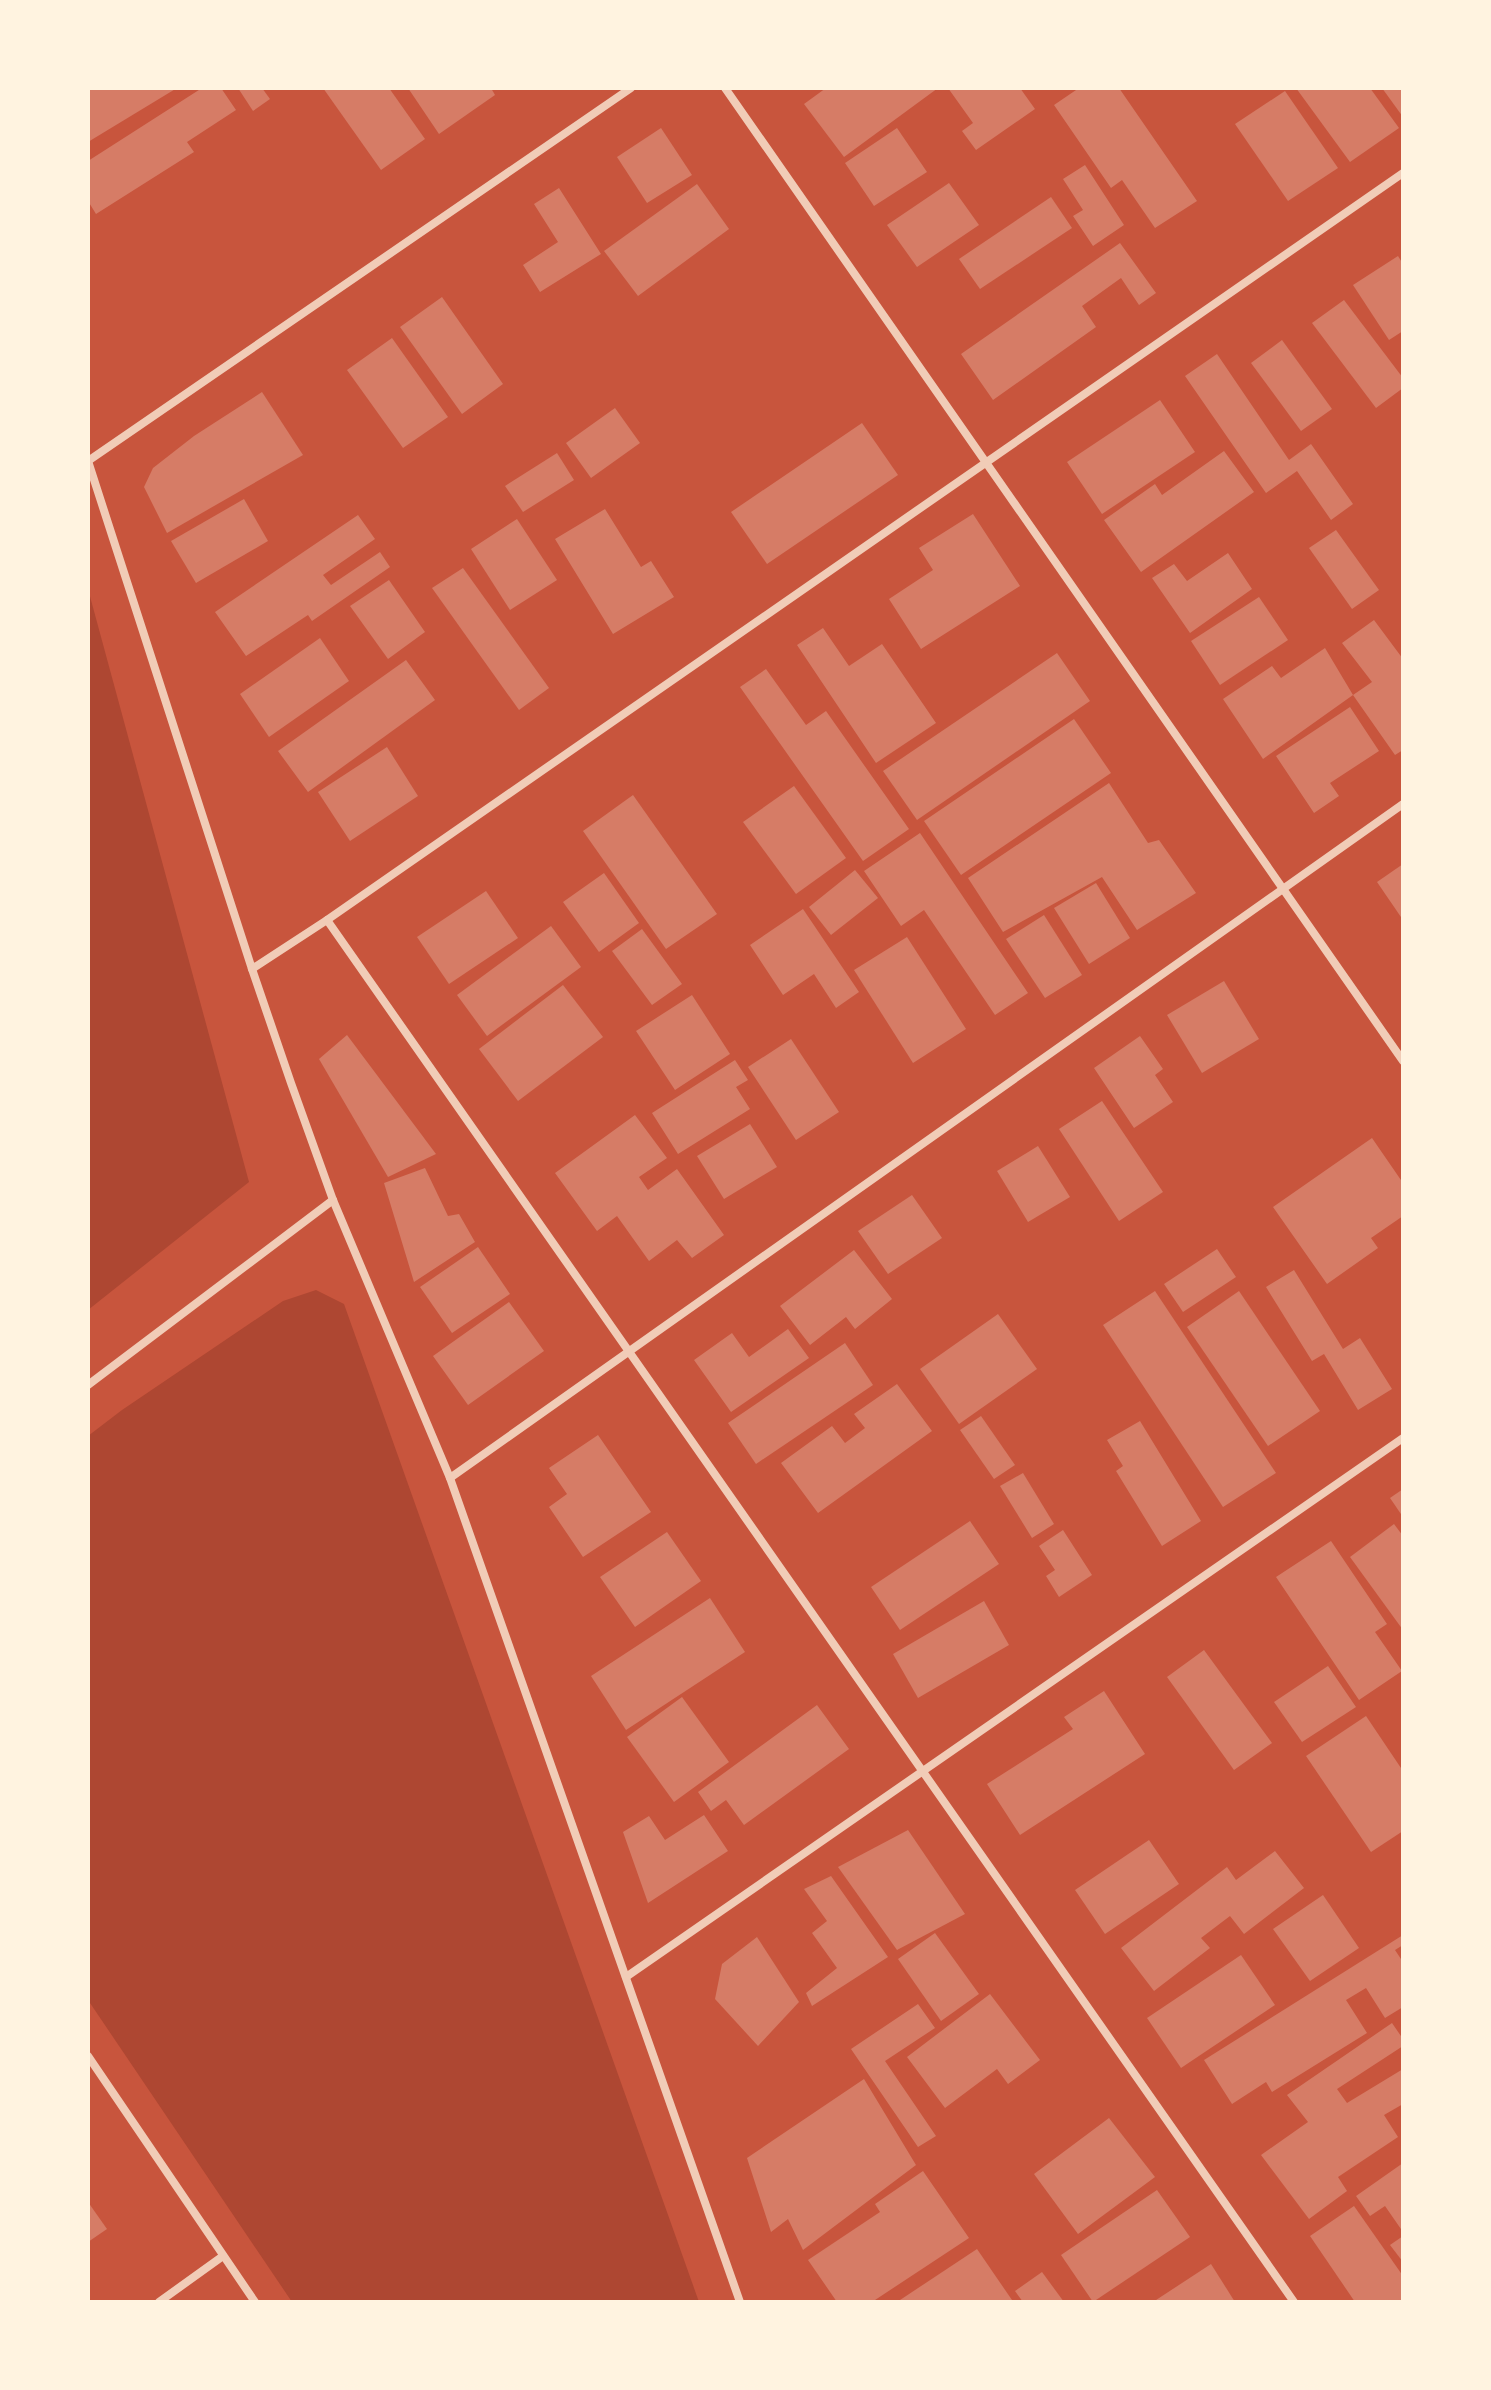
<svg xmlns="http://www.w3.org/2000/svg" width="1491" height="2390" viewBox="0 0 1491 2390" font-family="'PT Sans Narrow',sans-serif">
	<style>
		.green { fill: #ae4732 }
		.building { fill: #d67c66 }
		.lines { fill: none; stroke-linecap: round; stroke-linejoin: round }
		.minor { stroke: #f1ccb7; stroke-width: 8 }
	</style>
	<rect width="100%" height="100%" fill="#c8553d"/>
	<!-- green -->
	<g class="green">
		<polygon points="88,589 249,1182 88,1310"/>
		<polygon points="316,1290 344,1304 699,2302 292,2302 88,2000 88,1436 122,1410 283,1301"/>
	</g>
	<!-- building -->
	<g class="building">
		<polygon points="88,88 177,88 88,142"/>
		<polygon points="202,88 221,88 236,110 187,142 194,152 96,214 88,201 88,161"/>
		<polygon points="238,88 262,88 270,99 253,111"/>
		<polygon points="323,88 389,88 425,139 381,170"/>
		<polygon points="408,88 491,88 495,95 439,134"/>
		<polygon points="826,88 938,88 844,157 804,104"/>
		<polygon points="948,88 1020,88 1035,109 976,150 962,131 973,123"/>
		<polygon points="1079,88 1119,88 1197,201 1155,228 1122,180 1111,188 1054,105"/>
		<polygon points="1296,88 1370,88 1399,128 1350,162"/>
		<polygon points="1382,88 1403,88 1403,117"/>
		<polygon points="1285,91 1338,168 1288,201 1235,124"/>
		<polygon points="661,128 692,175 647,203 617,157"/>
		<polygon points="897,128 927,172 874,206 845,163"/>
		<polygon points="1085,165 1124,225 1093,246 1073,216 1083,210 1063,179"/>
		<polygon points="949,183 979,225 917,267 887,225"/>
		<polygon points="697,184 729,229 638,296 604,251"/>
		<polygon points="559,188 601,254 540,292 523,265 558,242 534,204"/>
		<polygon points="1051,197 1072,228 980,289 959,259"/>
		<polygon points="1120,243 1156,293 1139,305 1121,278 1082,306 1096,327 993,400 961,354"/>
		<polygon points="1398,256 1403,264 1403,331 1389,340 1353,285"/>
		<polygon points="442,297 503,384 462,414 400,327"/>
		<polygon points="1344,300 1403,378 1403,388 1376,408 1312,323"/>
		<polygon points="392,338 448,417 403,448 347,370"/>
		<polygon points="1282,340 1332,409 1301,431 1251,363"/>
		<polygon points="1217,354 1289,460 1311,444 1353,504 1331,520 1297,471 1266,493 1185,376"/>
		<polygon points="262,392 303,455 167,533 144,487 153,468 194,436"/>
		<polygon points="1160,400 1195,452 1102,514 1067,462"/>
		<polygon points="615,408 640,443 591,478 566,443"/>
		<polygon points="862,423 898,475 767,564 731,512"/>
		<polygon points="1224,451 1254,492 1141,572 1104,520 1155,484 1162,495"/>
		<polygon points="557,453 574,480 523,512 505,486"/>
		<polygon points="244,499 268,541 196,583 171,541"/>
		<polygon points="605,509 641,567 651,561 674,597 613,634 555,539"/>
		<polygon points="973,514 1020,586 921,649 889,599 933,570 919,548"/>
		<polygon points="358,515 375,539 323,575 331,585 380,552 390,567 312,621 308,615 246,656 215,612"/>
		<polygon points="517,519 557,580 510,610 471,549"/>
		<polygon points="1336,530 1379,590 1352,609 1309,548"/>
		<polygon points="1228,553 1252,589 1190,633 1152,578 1174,564 1187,581"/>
		<polygon points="463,568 549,688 519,710 432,588"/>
		<polygon points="389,580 425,632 388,659 350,606"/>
		<polygon points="1259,597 1288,640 1220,685 1191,641"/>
		<polygon points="1374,620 1403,659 1403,750 1395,755 1353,695 1372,682 1342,643"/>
		<polygon points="823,628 849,666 882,644 936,723 876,763 797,645"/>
		<polygon points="320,638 349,681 269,737 240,694"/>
		<polygon points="1325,648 1353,695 1263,759 1223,699 1272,666 1281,678"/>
		<polygon points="1057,653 1090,701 917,820 883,771"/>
		<polygon points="406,660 435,700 308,792 278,751"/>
		<polygon points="766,669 806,725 826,711 909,829 863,861 740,687"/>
		<polygon points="1350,707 1379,751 1330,783 1339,796 1314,813 1276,756"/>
		<polygon points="1074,719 1111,773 961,875 924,821"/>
		<polygon points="387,747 418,796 350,841 318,792"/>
		<polygon points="1109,783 1148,843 1159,840 1196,893 1137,930 1102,877 1003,932 968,878"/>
		<polygon points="794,786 846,858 796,894 743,822"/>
		<polygon points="633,795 717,914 666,949 583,831"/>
		<polygon points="920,833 1028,993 995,1015 924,910 901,926 864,871"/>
		<polygon points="1403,864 1403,920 1377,882"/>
		<polygon points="855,870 878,898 831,935 809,907"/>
		<polygon points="604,873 639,923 599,952 563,902"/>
		<polygon points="1096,883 1130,938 1089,964 1054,908"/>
		<polygon points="486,891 518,938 449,984 417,937"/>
		<polygon points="803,909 859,992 836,1008 814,974 783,995 750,945"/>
		<polygon points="1044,915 1082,975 1045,998 1006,939"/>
		<polygon points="551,926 581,967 487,1036 457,995"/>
		<polygon points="642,929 682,984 652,1005 612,951"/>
		<polygon points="907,937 966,1029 913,1063 854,970"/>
		<polygon points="1224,981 1259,1039 1202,1073 1167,1015"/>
		<polygon points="563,985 603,1037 518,1101 479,1049"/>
		<polygon points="692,995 730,1054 675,1090 636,1031"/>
		<polygon points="347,1035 436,1154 388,1177 319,1059"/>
		<polygon points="1140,1036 1163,1069 1155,1075 1173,1102 1134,1128 1094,1068"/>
		<polygon points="791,1039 839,1112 796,1140 748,1067"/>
		<polygon points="735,1060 748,1080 736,1087 750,1109 678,1154 652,1113"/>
		<polygon points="1102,1101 1163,1192 1119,1221 1059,1129"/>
		<polygon points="635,1115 667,1158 639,1177 648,1190 677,1169 724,1235 692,1258 677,1240 649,1261 617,1216 597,1231 555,1173"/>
		<polygon points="750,1124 777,1167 724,1199 697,1156"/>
		<polygon points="1372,1138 1403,1183 1403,1216 1371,1238 1378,1248 1327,1284 1273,1207"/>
		<polygon points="1038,1146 1070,1197 1028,1222 997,1171"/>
		<polygon points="425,1168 448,1216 459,1214 475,1242 414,1282 384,1183"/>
		<polygon points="912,1195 942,1238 888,1274 858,1231"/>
		<polygon points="478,1247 510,1294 452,1333 420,1287"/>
		<polygon points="1217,1249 1236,1277 1183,1312 1164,1284"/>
		<polygon points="854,1250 892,1299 855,1329 846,1317 810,1345 780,1306"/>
		<polygon points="1294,1270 1343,1349 1360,1338 1392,1389 1358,1410 1324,1354 1312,1361 1266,1287"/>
		<polygon points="1155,1291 1276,1473 1223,1507 1103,1325"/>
		<polygon points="1239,1291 1320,1411 1268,1446 1187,1327"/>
		<polygon points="509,1302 544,1351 468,1405 433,1356"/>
		<polygon points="998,1314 1037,1369 959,1424 920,1369"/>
		<polygon points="788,1329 809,1358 731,1412 694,1360 732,1333 749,1357"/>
		<polygon points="845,1343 873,1385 756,1464 728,1423"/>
		<polygon points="897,1384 932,1431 818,1513 781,1463 832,1426 845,1443 865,1428 854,1414"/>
		<polygon points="981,1416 1015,1465 994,1479 960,1430"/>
		<polygon points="1140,1421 1201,1521 1162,1546 1116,1471 1123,1466 1107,1440"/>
		<polygon points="598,1435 651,1512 583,1557 549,1507 567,1494 549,1468"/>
		<polygon points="1023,1473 1054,1524 1032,1538 1000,1486"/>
		<polygon points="1403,1489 1403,1517 1390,1498"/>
		<polygon points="970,1521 999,1564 900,1630 871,1587"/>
		<polygon points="1394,1524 1403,1536 1403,1630 1350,1557"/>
		<polygon points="1063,1530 1092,1575 1059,1597 1046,1576 1055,1570 1039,1546"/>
		<polygon points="667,1532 701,1581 635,1627 600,1577"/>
		<polygon points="1331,1541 1387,1624 1375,1632 1402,1671 1359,1700 1276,1577"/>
		<polygon points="710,1598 745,1652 626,1730 591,1676"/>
		<polygon points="984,1601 1009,1645 918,1698 893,1654"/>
		<polygon points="1204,1650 1272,1743 1234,1770 1167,1677"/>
		<polygon points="1328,1666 1356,1707 1302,1742 1274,1702"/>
		<polygon points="1104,1691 1145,1754 1020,1835 987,1784 1073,1729 1064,1717"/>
		<polygon points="682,1697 729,1762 674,1802 627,1737"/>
		<polygon points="817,1705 849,1749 744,1825 726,1800 711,1811 698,1792"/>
		<polygon points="1366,1716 1403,1771 1403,1831 1371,1852 1306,1756"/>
		<polygon points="704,1815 728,1851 648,1903 623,1832 649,1816 665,1840"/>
		<polygon points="908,1830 965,1914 897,1950 838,1867"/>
		<polygon points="1149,1840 1179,1884 1105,1934 1075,1890"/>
		<polygon points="1275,1851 1304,1888 1244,1934 1230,1916 1201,1938 1210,1948 1154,1991 1121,1948 1227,1867 1236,1880"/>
		<polygon points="831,1876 888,1957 812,2006 806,1993 837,1968 812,1933 827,1921 804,1889"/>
		<polygon points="1323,1895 1359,1948 1310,1981 1273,1929"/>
		<polygon points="935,1933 979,1994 941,2021 898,1959"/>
		<polygon points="1403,1935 1403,1945 1395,1950 1403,1962 1403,2007 1385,2018 1366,1988 1346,2000 1367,2033 1272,2092 1266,2082 1232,2104 1204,2060"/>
		<polygon points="757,1937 799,2002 758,2046 715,1999 722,1964"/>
		<polygon points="1241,1955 1275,2005 1181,2068 1147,2018"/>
		<polygon points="990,1994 1040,2060 1008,2084 997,2069 945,2108 907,2057"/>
		<polygon points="918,2004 935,2028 885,2061 936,2136 918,2147 851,2049"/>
		<polygon points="1392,2023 1403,2039 1403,2046 1337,2089 1347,2103 1403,2069 1403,2104 1384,2115 1398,2137 1338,2177 1347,2191 1309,2219 1261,2155 1308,2122 1287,2095"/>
		<polygon points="864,2079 916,2165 803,2250 788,2219 771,2232 747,2158"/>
		<polygon points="1109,2118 1155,2177 1078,2234 1034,2174"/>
		<polygon points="1403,2163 1403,2232 1385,2206 1370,2216 1356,2196"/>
		<polygon points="923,2171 969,2238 872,2302 837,2302 808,2260 880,2212 875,2204"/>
		<polygon points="1157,2190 1190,2237 1093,2302 1061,2255"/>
		<polygon points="88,2202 107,2229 88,2242"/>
		<polygon points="1354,2206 1403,2276 1403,2302 1355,2302 1310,2236"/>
		<polygon points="1403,2236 1403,2262 1390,2245"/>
		<polygon points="977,2249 1012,2300 1009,2302 897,2302"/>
		<polygon points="1211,2264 1235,2302 1153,2302"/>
		<polygon points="1042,2272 1064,2302 1023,2302 1015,2291"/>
	</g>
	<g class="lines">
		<!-- minor -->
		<g class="minor">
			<polyline points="725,88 1403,1061"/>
			<polyline points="88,461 252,969 291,1083 333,1200 450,1478 740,2302"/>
			<polyline points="88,461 631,88"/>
			<polyline points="327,920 1294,2302"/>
			<polyline points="252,969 327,920 1403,173"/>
			<polyline points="88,1385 333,1200"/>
			<polyline points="450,1478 1403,804"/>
			<polyline points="626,1977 1403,1438"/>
			<polyline points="88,2056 255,2302"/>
			<polyline points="159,2302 223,2256"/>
		</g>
	</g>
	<!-- border -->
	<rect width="1491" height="2390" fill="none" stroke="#fff3e0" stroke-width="180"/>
</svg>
